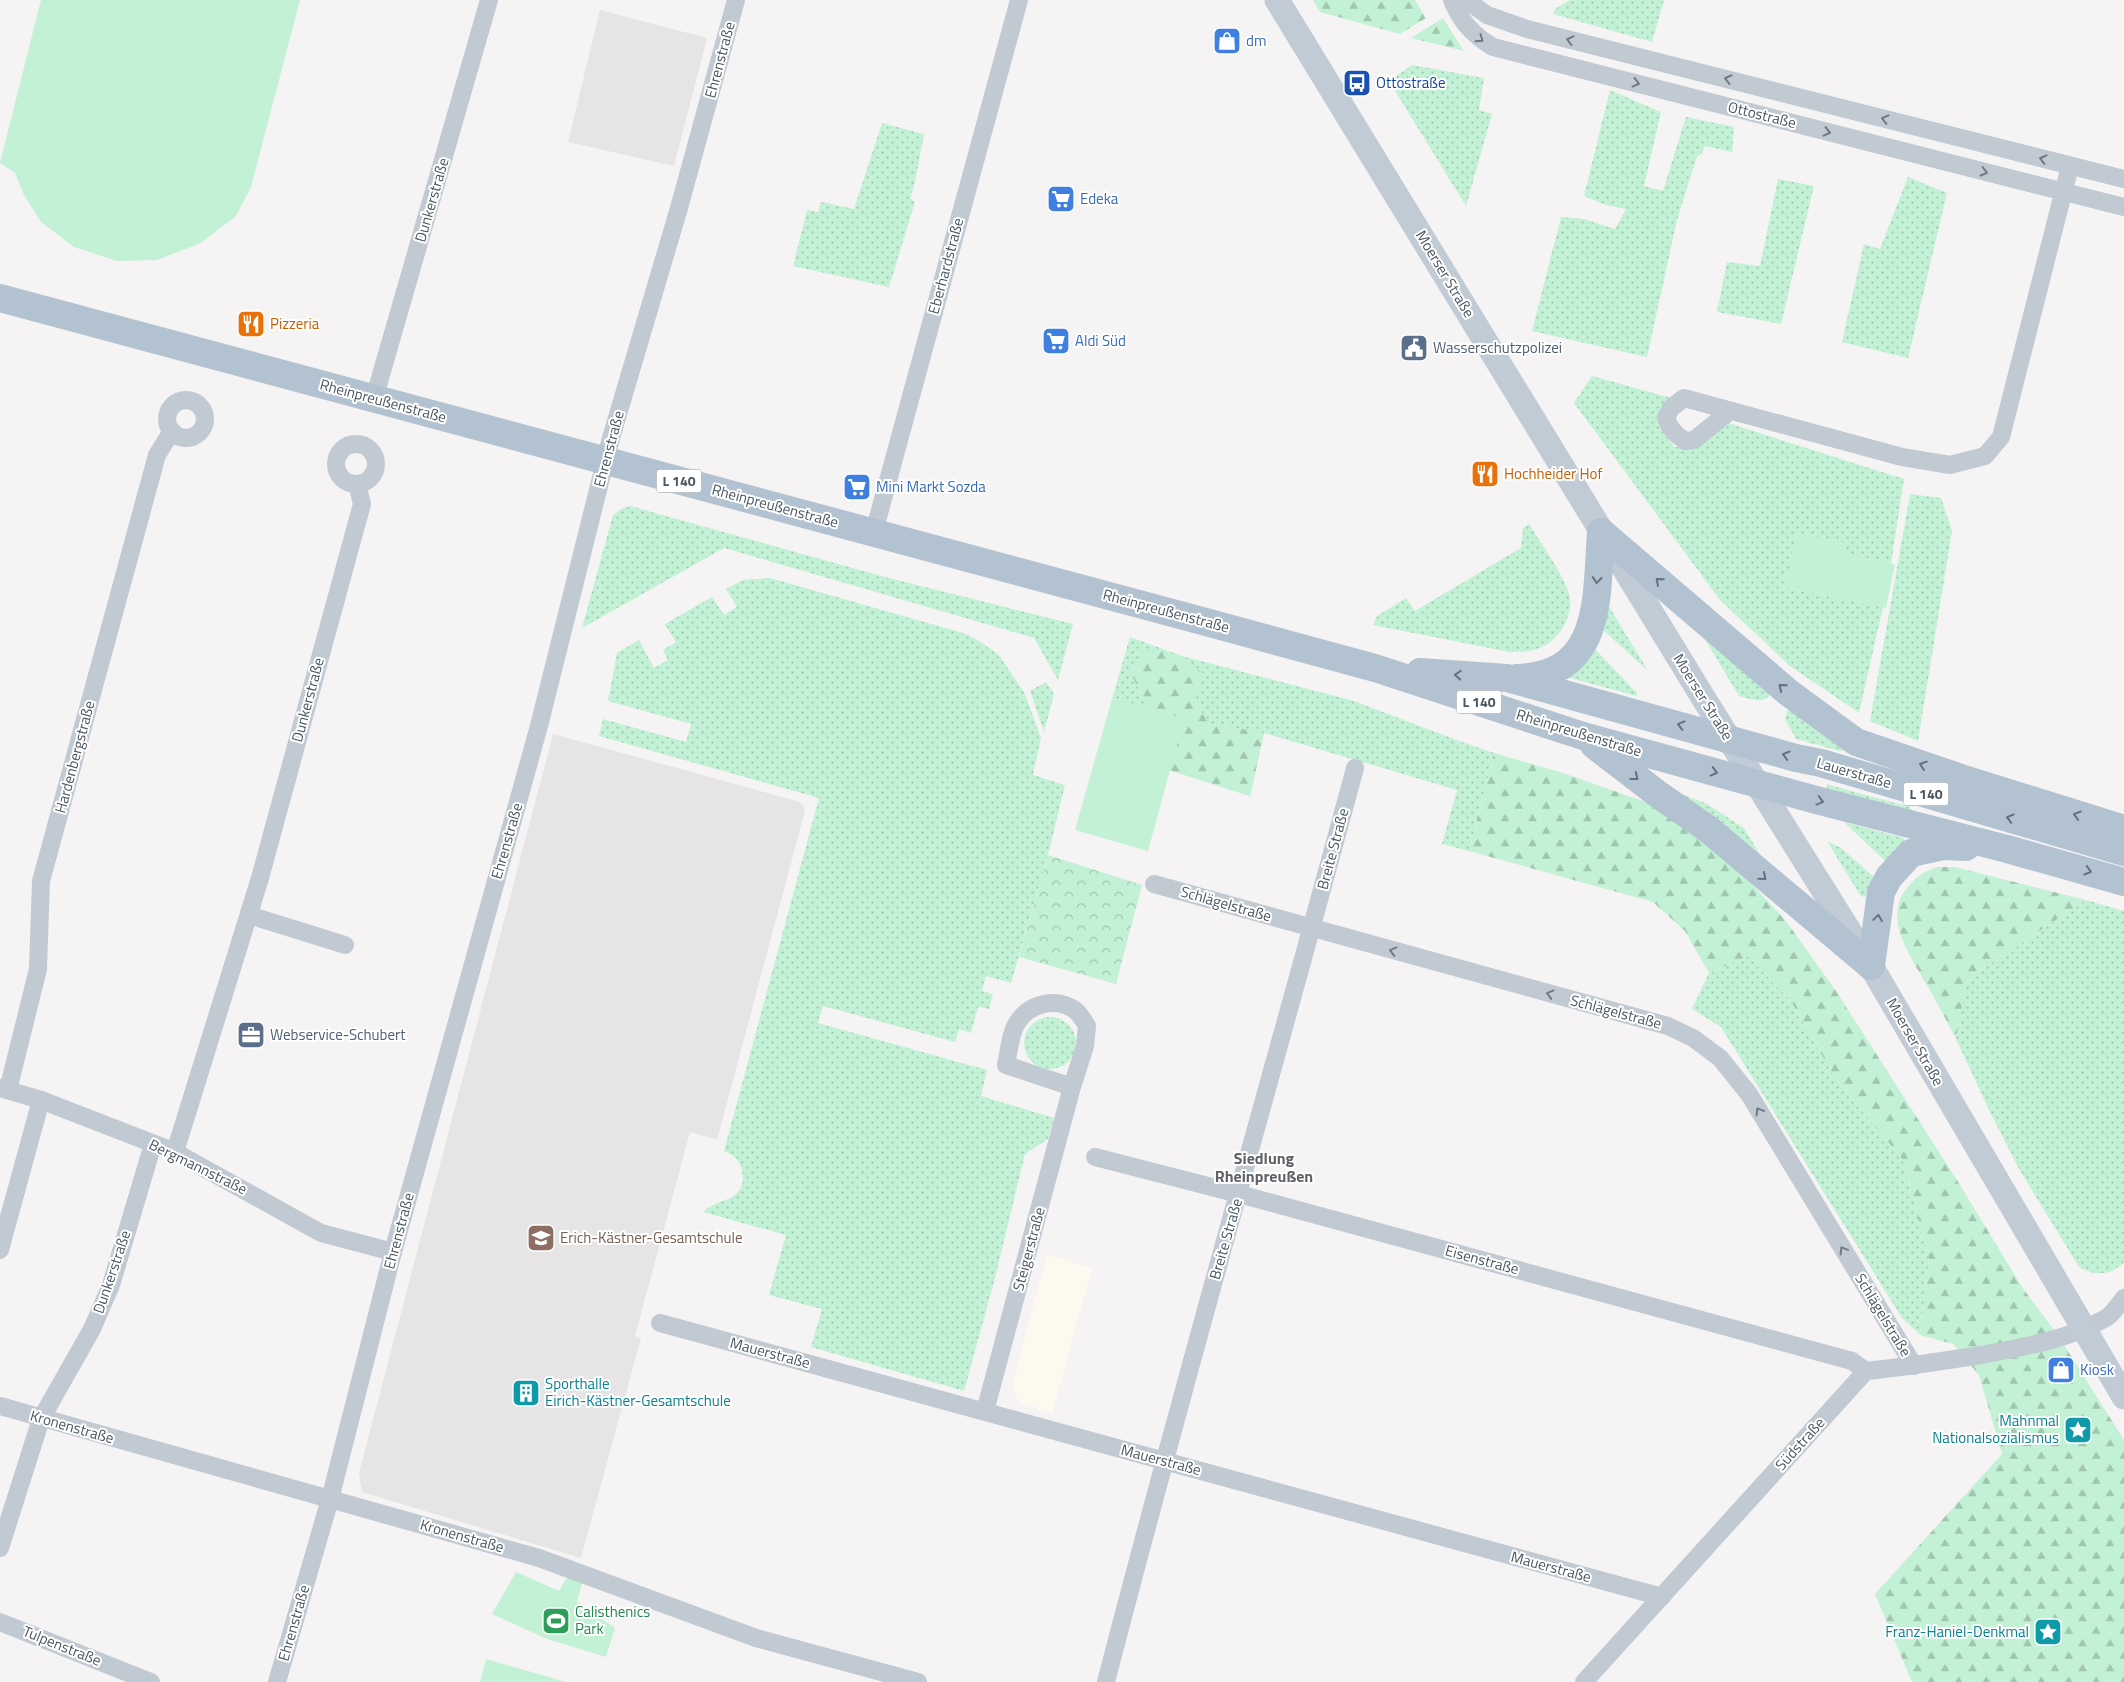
<svg xmlns="http://www.w3.org/2000/svg" width="2124" height="1682" viewBox="0 0 2124 1682" font-family="'Titillium Web',sans-serif">
	<style>
		.commercial { fill: #fdf9ef }
		.education { fill: #e6e4e5 }
		.grass { fill: url(#grass-dots) }
		.forest { fill: url(#forest-firs) }
		.park { fill: url(#park-crowns) }
		.pitch { fill: #c3f1d5 }
		.lines { fill: none; stroke-linecap: round; stroke-linejoin: round }
		.minor { stroke: #c1cad2; stroke-width: 18 }
		.secondary { stroke: #c1cbd6; stroke-width: 25 }
		.primary { stroke: #b3c2d1; stroke-width: 28 }
		.oneway { stroke: #6e7983 }
		.oneway2 { stroke: #64717d }
		.labels { text-anchor: middle; stroke-width: 4; stroke-linejoin: round; paint-order: stroke }
		.shield { fill: #fff; stroke: #808990; stroke-width: 1 }
		.shield-label { font-size: 14px; font-weight: bold; fill: #4a5661 }
		.shop-label { font-size: 15px; fill: #366cbe; stroke: #fff; text-anchor: start }
		.street-label { font-size: 15px; fill: #4a5661; stroke: #fff }
		.transit-label { font-size: 15px; fill: #164399; stroke: #fff; text-anchor: start }
		.food-label { font-size: 15px; fill: #c56008; stroke: #fff; text-anchor: start }
		.service-label { font-size: 15px; fill: #4e5e75; stroke: #fff; text-anchor: start }
		.education-label { font-size: 15px; fill: #785e54; stroke: #fff; text-anchor: start }
		.culture-label { font-size: 15px; fill: #0d838f; stroke: #fff; text-anchor: end }
		.leisure-label { font-size: 15px; fill: #27864d; stroke: #fff; text-anchor: start }
		.neighbourhood-label { font-size: 16px; font-weight: bold; fill: #5f6368; stroke: #fff }
	</style>
	<defs>
		<pattern id="grass-dots" width="8" height="8" patternUnits="userSpaceOnUse" patternTransform="scale(1.25)"><rect width="8" height="8" fill="#c3f1d5"/><path d="M2 2h.1M6 6h.1" fill="none" stroke="#a0c6b0" stroke-width="1.8" stroke-linecap="round"/></pattern>
		<pattern id="forest-firs" width="22" height="20" patternUnits="userSpaceOnUse" patternTransform="scale(1.25)"><rect width="22" height="20" fill="#c3f1d5"/><path d="M5 1l3.5 6h-7zM16 11l3.5 6h-7z" fill="#a0c6b0"/></pattern>
		<pattern id="park-crowns" width="20" height="18" patternUnits="userSpaceOnUse" patternTransform="scale(1.25)"><rect width="20" height="18" fill="#c3f1d5"/><path d="M2 6a3 3 0 1 1 6 0M12 15a3 3 0 1 1 6 0" fill="none" stroke="#a0c6b0"/></pattern>
	</defs>
	<rect width="100%" height="100%" fill="#f5f3f3"/>
	<!-- commercial -->
	<polygon class="commercial" points="1047,1254 1092,1268 1052,1414 1019,1402 1012,1386"/>
	<!-- education -->
	<g class="education">
		<polygon points="600,10 707,38 674,166 568,142"/>
		<polygon points="553,734 797,801 804,806 805,811 717,1140 690,1132 635,1336 641,1338 581,1558 362,1492 359,1473"/>
	</g>
	<!-- grass -->
	<g class="grass">
		<polygon points="1570,0 1664,0 1652,42 1553,14 1555,9"/>
		<polygon points="1412,65 1484,78 1479,110 1492,114 1466,206 1389,81"/>
		<polygon points="1610,90 1661,112 1644,186 1663,191 1686,117 1734,127 1732,152 1705,146 1701,155 1697,156 1677,220 1647,357 1532,331 1561,217 1584,219 1615,229 1626,209 1606,205 1584,196"/>
		<polygon points="882,123 924,134 915,183 910,198 915,202 889,287 793,266 807,210 818,212 821,202 854,209"/>
		<polygon points="1908,177 1947,193 1908,358 1842,342 1864,244 1880,249"/>
		<polygon points="1778,179 1814,186 1781,324 1717,312 1727,262 1760,266"/>
		<polygon points="1592,376 1671,398 1658,420 1674,447 1696,446 1728,423 1904,479 1891,563 1844,554 1846,543 1785,587 1883,607 1859,713 1790,666 1720,600 1574,403"/>
		<polygon points="1910,494 1941,498 1952,531 1918,741 1870,721"/>
		<polygon points="630,506 885,577 1073,624 1058,680 1034,638 724,548 582,628 613,515 621,509"/>
		<path d="M 1529,524 C 1540,542 1567,579 1570,598 C 1572,621 1556,645 1533,650 C 1526,652 1518,651 1510,652 L 1373,625 L 1377,616 L 1406,598 L 1415,611 L 1521,548 L 1523,528 Z"/>
		<path d="M 770,578 L 963,633 L 976,639 L 999,655 L 1025,694 L 1041,738 L 1033,775 L 1065,785 L 1048,855 L 1011,983 L 986,976 L 982,991 L 993,994 L 989,1009 L 978,1007 L 971,1033 L 959,1029 L 955,1042 L 823,1006 L 818,1023 L 987,1070 L 981,1096 L 1054,1118 L 1048,1139 L 1025,1154 L 995,1278 L 964,1391 L 811,1347 L 822,1309 L 769,1295 L 786,1235 L 703,1212 C 718,1197 748,1203 742,1170 C 740,1160 733,1155 724,1151 L 819,798 L 599,736 L 603,719 L 686,742 L 691,724 L 608,701 L 617,653 L 639,640 L 654,668 L 668,660 L 663,650 L 676,642 L 665,624 L 712,597 L 724,615 L 737,607 L 726,589 L 743,580 Z"/>
		<polygon points="1607,603 1648,671 1601,628"/>
		<path d="M 1703,636 L 1770,695 C 1762,705 1749,698 1739,696 Z"/>
		<polygon points="1130,637 1182,656 1354,701 1459,741 1494,753 1469,851 1442,844 1457,790 1264,733 1250,796 1169,770 1183,719 1112,699"/>
		<polygon points="1594,648 1637,693 1637,696 1566,677"/>
		<polygon points="1046,682 1054,694 1044,732 1030,691"/>
		<polygon points="1788,709 1844,750 1840,751 1796,739 1785,719"/>
		<polygon points="1826,784 1910,807 1912,811 1828,789"/>
		<polygon points="1677,792 1707,804 1744,828 1762,858"/>
		<polygon points="1844,822 1903,838 1905,842 1885,861"/>
		<polygon points="1827,841 1841,848 1874,877 1866,896 1863,897 1860,895"/>
		<path d="M 2086,900 L 2124,911 L 2124,1262 C 2112,1276 2094,1276 2079,1267 L 2019,1169 L 1991,1114 L 1956,1039 L 1967,979 Z"/>
		<polygon points="1748,956 1791,1001 1835,1078 1903,1160 1929,1260 1920,1335 1902,1318 1721,1027 1692,1009 1709,973"/>
		<circle cx="1050" cy="1043" r="26"/>
	</g>
	<!-- forest -->
	<g class="forest">
		<polygon points="1313,0 1415,0 1426,18 1400,34 1320,12"/>
		<polygon points="1443,18 1464,51 1411,38"/>
		<polygon points="1143,650 1182,656 1205,675 1194,701 1210,723 1264,733 1250,796 1169,770 1183,719 1147,707 1130,671"/>
		<polygon points="1494,753 1563,773 1663,808 1723,853 1786,921 1836,991 1960,1185 2022,1287 2059,1337 2124,1440 2124,1682 1912,1682 1875,1594 2002,1454 1979,1375 1953,1344 1920,1335 1929,1260 1903,1160 1835,1078 1791,1001 1748,956 1709,973 1685,931 1653,902 1469,851"/>
		<path d="M 1937,867 L 1955,867 L 2086,900 L 1967,979 L 1956,1039 C 1947,1021 1937,1003 1927,985 C 1911,957 1883,920 1906,889 C 1915,877 1923,872 1937,867 Z"/>
	</g>
	<!-- park -->
	<polygon class="park" points="1048,855 1142,885 1116,984 1019,957"/>
	<!-- pitch -->
	<g class="pitch">
		<polygon points="41,0 300,0 251,187 236,216 201,243 157,260 117,261 74,247 41,222 24,195 15,173 0,163"/>
		<polygon points="1796,533 1846,543 1844,554 1895,564 1886,608 1785,587"/>
		<polygon points="1112,699 1147,707 1184,719 1148,851 1075,830"/>
		<polygon points="516,1572 559,1591 569,1574 583,1579 577,1602 615,1628 606,1657 547,1639 492,1614"/>
		<polygon points="486,1659 566,1682 480,1682"/>
	</g>
	<g class="lines">
		<!-- minor -->
		<g class="minor">
			<path d="M 1452,0 C 1461,22 1473,35 1493,47 L 2124,207"/>
			<polyline points="1466,0 1487,15 1527,29 2124,179"/>
			<polyline points="374,399 489,0"/>
			<circle cx="186" cy="419" r="19"/>
			<path d="M 1730,411 L 1694,440 L 1685,441 C 1675,434 1670,429 1666,418 L 1671,408 L 1684,398 L 1902,457 L 1950,465 L 1985,456 L 2001,437 L 2070,166"/>
			<circle cx="356" cy="464" r="20"/>
			<polyline points="874,532 1019,0"/>
			<polyline points="1154,884 1668,1026 1693,1038 1720,1058 1749,1094 1914,1366"/>
			<polyline points="249,915 345,945"/>
			<polyline points="0,1088 41,1100 175,1152 321,1233 393,1252"/>
			<polyline points="8,1090 38,969 41,881 157,455 172,431"/>
			<polyline points="175,1152 260,878 362,504 357,484"/>
			<polyline points="1095,1157 1239,1194 1852,1361 1866,1371"/>
			<polyline points="0,1250 41,1100"/>
			<polyline points="660,1323 1662,1597"/>
			<polyline points="0,1406 539,1558 756,1638 918,1682"/>
			<path d="M 985,1411 L 1072,1087 L 1085,1046 L 1087,1026 C 1084,1021 1080,1014 1075,1010 C 1056,997 1029,1003 1017,1023 C 1010,1034 1009,1052 1006,1065 L 1072,1087"/>
			<polyline points="0,1548 41,1419 92,1329 111,1285 153,1144"/>
			<polyline points="0,1622 151,1682"/>
			<polyline points="277,1682 330,1499 393,1252 539,726 611,438 679,208 736,0"/>
			<path d="M 1106,1682 C 1185,1376 1273,1073 1355,768"/>
			<path d="M 1584,1682 L 1866,1371 C 1905,1367 1943,1361 1981,1355 C 2023,1347 2068,1340 2106,1318 C 2113,1314 2119,1304 2124,1298"/>
		</g>
		<!-- secondary -->
		<polyline class="secondary" points="1277,0 1704,699 1871,966 2124,1397"/>
		<!-- primary -->
		<g class="primary">
			<polyline points="0,298 1206,622 1375,668 1583,736 1820,801 2007,849 2124,882"/>
			<polyline points="1601,532 1789,693 1856,742 1961,778 2124,829"/>
			<polyline points="1420,672 1507,678 1796,758 1821,763 2124,852"/>
			<path d="M 1517,678 C 1604,675 1596,596 1601,532"/>
			<polyline points="1594,745 1659,795 1708,829 1871,966"/>
			<polyline points="1871,966 1881,892 1889,877 1911,853 1943,846 1966,847"/>
		</g>
	</g>
	<!-- one-way arrows -->
	<defs><path id="oneway-chevron" d="M-2-3.5L2.5 0L-2 3.5" fill="none" stroke-width="1.6" stroke-linecap="round" stroke-linejoin="round" transform="scale(1.25)"/></defs>
	<g class="oneway">
		<use href="#oneway-chevron" transform="translate(1480 39) rotate(35)"/>
		<use href="#oneway-chevron" transform="translate(1570 40) rotate(-166)"/>
		<use href="#oneway-chevron" transform="translate(1728 79) rotate(-166)"/>
		<use href="#oneway-chevron" transform="translate(1636 83) rotate(14)"/>
		<use href="#oneway-chevron" transform="translate(1885 119) rotate(-166)"/>
		<use href="#oneway-chevron" transform="translate(1827 132) rotate(14)"/>
		<use href="#oneway-chevron" transform="translate(2043 159) rotate(-166)"/>
		<use href="#oneway-chevron" transform="translate(1984 172) rotate(14)"/>
		<use href="#oneway-chevron" transform="translate(1393 951) rotate(-165)"/>
		<use href="#oneway-chevron" transform="translate(1550 994) rotate(-165)"/>
		<use href="#oneway-chevron" transform="translate(1759 1111) rotate(-121)"/>
		<use href="#oneway-chevron" transform="translate(1843 1250) rotate(-121)"/>
	</g>
	<g class="oneway2">
		<use href="#oneway-chevron" transform="translate(1597 580) rotate(95)"/>
		<use href="#oneway-chevron" transform="translate(1659 581) rotate(-139)"/>
		<use href="#oneway-chevron" transform="translate(1458 675) rotate(-176)"/>
		<use href="#oneway-chevron" transform="translate(1782 687) rotate(-140)"/>
		<use href="#oneway-chevron" transform="translate(1681 725) rotate(-165)"/>
		<use href="#oneway-chevron" transform="translate(1786 755) rotate(-164)"/>
		<use href="#oneway-chevron" transform="translate(1923 765) rotate(-161)"/>
		<use href="#oneway-chevron" transform="translate(1714 772) rotate(15)"/>
		<use href="#oneway-chevron" transform="translate(1635 777) rotate(38)"/>
		<use href="#oneway-chevron" transform="translate(1820 801) rotate(15)"/>
		<use href="#oneway-chevron" transform="translate(2077 815) rotate(-163)"/>
		<use href="#oneway-chevron" transform="translate(2010 818) rotate(-164)"/>
		<use href="#oneway-chevron" transform="translate(2088 871) rotate(16)"/>
		<use href="#oneway-chevron" transform="translate(1763 877) rotate(40)"/>
		<use href="#oneway-chevron" transform="translate(1878 918) rotate(-82)"/>
	</g>
	<!-- icons -->
	<defs>
		<symbol id="shop-square" viewBox="-11 -11 22 22"><rect x="-9" y="-9" width="18" height="18" rx="4" fill="#3f7fe0" stroke="#fff"/><path d="M-5-2.5h2.3a2.7 3.5 0 0 1 5.4 0H5L5.5 6h-11ZM-1.5-2.5h3a1.5 2.3 0 0 0-3 0Z" fill="#fff"/></symbol>
		<symbol id="bus-square" viewBox="-11 -11 22 22"><rect x="-9" y="-9" width="18" height="18" rx="4" fill="#1a4fb4" stroke="#fff"/><path d="M-5-6H5V4H4V6H2V4H-2V6H-4V4H-5ZM-3.5-4V0h7V-4ZM-3.5 1.2v1.5H-2V1.2ZM2 1.2v1.5H3.5V1.2Z" fill="#fff"/></symbol>
		<symbol id="supermarket-square" viewBox="-11 -11 22 22"><rect x="-9" y="-9" width="18" height="18" rx="4" fill="#3f7fe0" stroke="#fff"/><path d="M-6-5.5h2.5l.6 2H6L4.5 2H-2.5L-4.4-4H-6ZM-1.5 3.2a1.3 1.3 0 1 0 .1 0ZM3 3.2a1.3 1.3 0 1 0 .1 0Z" fill="#fff"/></symbol>
		<symbol id="restaurant-square" viewBox="-11 -11 22 22"><rect x="-9" y="-9" width="18" height="18" rx="4" fill="#e8710a" stroke="#fff"/><path d="M-5-6h1v4h1v-4h1v4h1v-4h1v5L-1.5 .5V6h-2V.5L-5-1ZM5-6V6H3V1.5H1.5Q1.5-4 5-6Z" fill="#fff"/></symbol>
		<symbol id="civic-square" viewBox="-11 -11 22 22"><rect x="-9" y="-9" width="18" height="18" rx="4" fill="#5c6f8a" stroke="#fff"/><path d="M-.6-6.5H3V-4.5H.6V-3L4-1V1h2V6H-6V1h2V-1L-.6-3ZM-1.2 2.5V6h2.4V2.5Z" fill="#fff"/></symbol>
		<symbol id="office-square" viewBox="-11 -11 22 22"><rect x="-9" y="-9" width="18" height="18" rx="4" fill="#5c6f8a" stroke="#fff"/><path d="M-6-3h4V-5.5h4V-3h4V5H-6ZM-1-4.5V-3h2v-1.5ZM-6 0V1H6V0Z" fill="#fff"/></symbol>
		<symbol id="school-square" viewBox="-11 -11 22 22"><rect x="-9" y="-9" width="18" height="18" rx="4" fill="#8d6e63" stroke="#fff"/><path d="M0-5L7-2L0 1L-7-2ZM-4 1L0 2.5L4 1V4Q0 6-4 4Z" fill="#fff"/></symbol>
		<symbol id="building-square" viewBox="-11 -11 22 22"><rect x="-9" y="-9" width="18" height="18" rx="4" fill="#0f9aa8" stroke="#fff"/><path d="M-4-6H4V6H1V3H-1V6H-4ZM-2.5-4.3h1.7v1.8h-1.7ZM.8-4.3h1.7v1.8H.8ZM-2.5-1h1.7V.8h-1.7ZM.8-1h1.7V.8H.8Z" fill="#fff"/></symbol>
		<symbol id="sight-square" viewBox="-11 -11 22 22"><rect x="-9" y="-9" width="18" height="18" rx="4" fill="#0f9aa8" stroke="#fff"/><path d="M0-6L1.8-2.2L6-1.7L2.9 1.2L3.7 5.4L0 3.3L-3.7 5.4L-2.9 1.2L-6-1.7L-1.8-2.2Z" fill="#fff"/></symbol>
		<symbol id="stadium-square" viewBox="-11 -11 22 22"><rect x="-9" y="-9" width="18" height="18" rx="4" fill="#2e9e5b" stroke="#fff"/><path d="M0-5a6.5 5 0 1 0 0 10a6.5 5 0 1 0 0-10ZM-3.5-1.8h7v3.6h-7Z" fill="#fff"/></symbol>
	</defs>
	<g fill-rule="evenodd">
		<use href="#shop-square" x="1211" y="25" width="32" height="32"/>
		<use href="#bus-square" x="1341" y="67" width="32" height="32"/>
		<use href="#supermarket-square" x="1045" y="183" width="32" height="32"/>
		<use href="#restaurant-square" x="235" y="308" width="32" height="32"/>
		<use href="#supermarket-square" x="1040" y="325" width="32" height="32"/>
		<use href="#civic-square" x="1398" y="332" width="32" height="32"/>
		<use href="#restaurant-square" x="1469" y="458" width="32" height="32"/>
		<use href="#supermarket-square" x="841" y="471" width="32" height="32"/>
		<use href="#office-square" x="235" y="1019" width="32" height="32"/>
		<use href="#school-square" x="525" y="1222" width="32" height="32"/>
		<use href="#shop-square" x="2045" y="1354" width="32" height="32"/>
		<use href="#building-square" x="510" y="1377" width="32" height="32"/>
		<use href="#sight-square" x="2062" y="1414" width="32" height="32"/>
		<use href="#stadium-square" x="540" y="1605" width="32" height="32"/>
		<use href="#sight-square" x="2032" y="1616" width="32" height="32"/>
	</g>
	<g class="labels">
		<!-- shield labels -->
		<g class="shield">
			<rect x="656.5" y="469.5" width="45" height="23" rx="4"/>
			<rect x="1456.5" y="690.5" width="45" height="23" rx="4"/>
			<rect x="1903.5" y="782.5" width="45" height="23" rx="4"/>
		</g>
		<g class="shield-label">
			<text x="679" y="486">L 140</text>
			<text x="1479" y="707">L 140</text>
			<text x="1926" y="799">L 140</text>
		</g>
		<!-- shop labels -->
		<g class="shop-label">
			<text x="1246" y="46">dm</text>
			<text x="1080" y="204">Edeka</text>
			<text x="1075" y="346">Aldi Süd</text>
			<text x="876" y="492">Mini Markt Sozda</text>
			<text x="2080" y="1375">Kiosk</text>
		</g>
		<!-- street labels -->
		<g class="street-label">
			<text transform="translate(720 60) rotate(-75)" y="5">Ehrenstraße</text>
			<text transform="translate(1762 115) rotate(14)" y="5">Ottostraße</text>
			<text transform="translate(432 200) rotate(-74)" y="5">Dunkerstraße</text>
			<text transform="translate(946 266) rotate(-75)" y="5">Eberhardstraße</text>
			<text transform="translate(1445 274) rotate(59)" y="5">Moerser Straße</text>
			<text transform="translate(383 401) rotate(15)" y="5">Rheinpreußenstraße</text>
			<text transform="translate(609 449) rotate(-75)" y="5">Ehrenstraße</text>
			<text transform="translate(775 506) rotate(15)" y="5">Rheinpreußenstraße</text>
			<text transform="translate(1166 611) rotate(15)" y="5">Rheinpreußenstraße</text>
			<text transform="translate(1703 697) rotate(58)" y="5">Moerser Straße</text>
			<text transform="translate(308 700) rotate(-75)" y="5">Dunkerstraße</text>
			<text transform="translate(1579 733) rotate(17)" y="5">Rheinpreußenstraße</text>
			<text transform="translate(75 757) rotate(-75)" y="5">Hardenbergstraße</text>
			<text transform="translate(1854 773) rotate(16)" y="5">Lauerstraße</text>
			<text transform="translate(507 841) rotate(-74)" y="5">Ehrenstraße</text>
			<text transform="translate(1333 849) rotate(-75)" y="5">Breite Straße</text>
			<text transform="translate(1226 904) rotate(16)" y="5">Schlägelstraße</text>
			<text transform="translate(1616 1012) rotate(15)" y="5">Schlägelstraße</text>
			<text transform="translate(1915 1042) rotate(60)" y="5">Moerser Straße</text>
			<text transform="translate(198 1167) rotate(26)" y="5">Bergmannstraße</text>
			<text transform="translate(399 1231) rotate(-75)" y="5">Ehrenstraße</text>
			<text transform="translate(1226 1239) rotate(-74)" y="5">Breite Straße</text>
			<text transform="translate(1029 1249) rotate(-75)" y="5">Steigerstraße</text>
			<text transform="translate(1482 1260) rotate(15)" y="5">Eisenstraße</text>
			<text transform="translate(112 1272) rotate(-71)" y="5">Dunkerstraße</text>
			<text transform="translate(1883 1315) rotate(59)" y="5">Schlägelstraße</text>
			<text transform="translate(770 1353) rotate(15)" y="5">Mauerstraße</text>
			<text transform="translate(72 1427) rotate(16)" y="5">Kronenstraße</text>
			<text transform="translate(1800 1444) rotate(-48)" y="5">Südstraße</text>
			<text transform="translate(1161 1460) rotate(15)" y="5">Mauerstraße</text>
			<text transform="translate(462 1536) rotate(16)" y="5">Kronenstraße</text>
			<text transform="translate(1551 1567) rotate(15)" y="5">Mauerstraße</text>
			<text transform="translate(294 1623) rotate(-74)" y="5">Ehrenstraße</text>
			<text transform="translate(62 1646) rotate(22)" y="5">Tulpenstraße</text>
		</g>
		<!-- transit labels -->
		<g class="transit-label">
			<text x="1376" y="88">Ottostraße</text>
		</g>
		<!-- food labels -->
		<g class="food-label">
			<text x="270" y="329">Pizzeria</text>
			<text x="1504" y="479">Hochheider Hof</text>
		</g>
		<!-- service labels -->
		<g class="service-label">
			<text x="1433" y="353">Wasserschutzpolizei</text>
			<text x="270" y="1040">Webservice-Schubert</text>
		</g>
		<!-- education labels -->
		<g class="education-label">
			<text x="560" y="1243">Erich-Kästner-Gesamtschule</text>
		</g>
		<!-- culture labels -->
		<g class="culture-label">
			<text x="545" y="1389" text-anchor="start">Sporthalle<tspan x="545" dy="17">Eirich-Kästner-Gesamtschule</tspan></text>
			<text x="2059" y="1426">Mahnmal<tspan x="2059" dy="17">Nationalsozialismus</tspan></text>
			<text x="2029" y="1637">Franz-Haniel-Denkmal</text>
		</g>
		<!-- leisure labels -->
		<g class="leisure-label">
			<text x="575" y="1617">Calisthenics<tspan x="575" dy="17">Park</tspan></text>
		</g>
		<!-- neighbourhood labels -->
		<g class="neighbourhood-label">
			<text x="1264" y="1164">Siedlung<tspan x="1264" dy="18">Rheinpreußen</tspan></text>
		</g>
	</g>
</svg>
